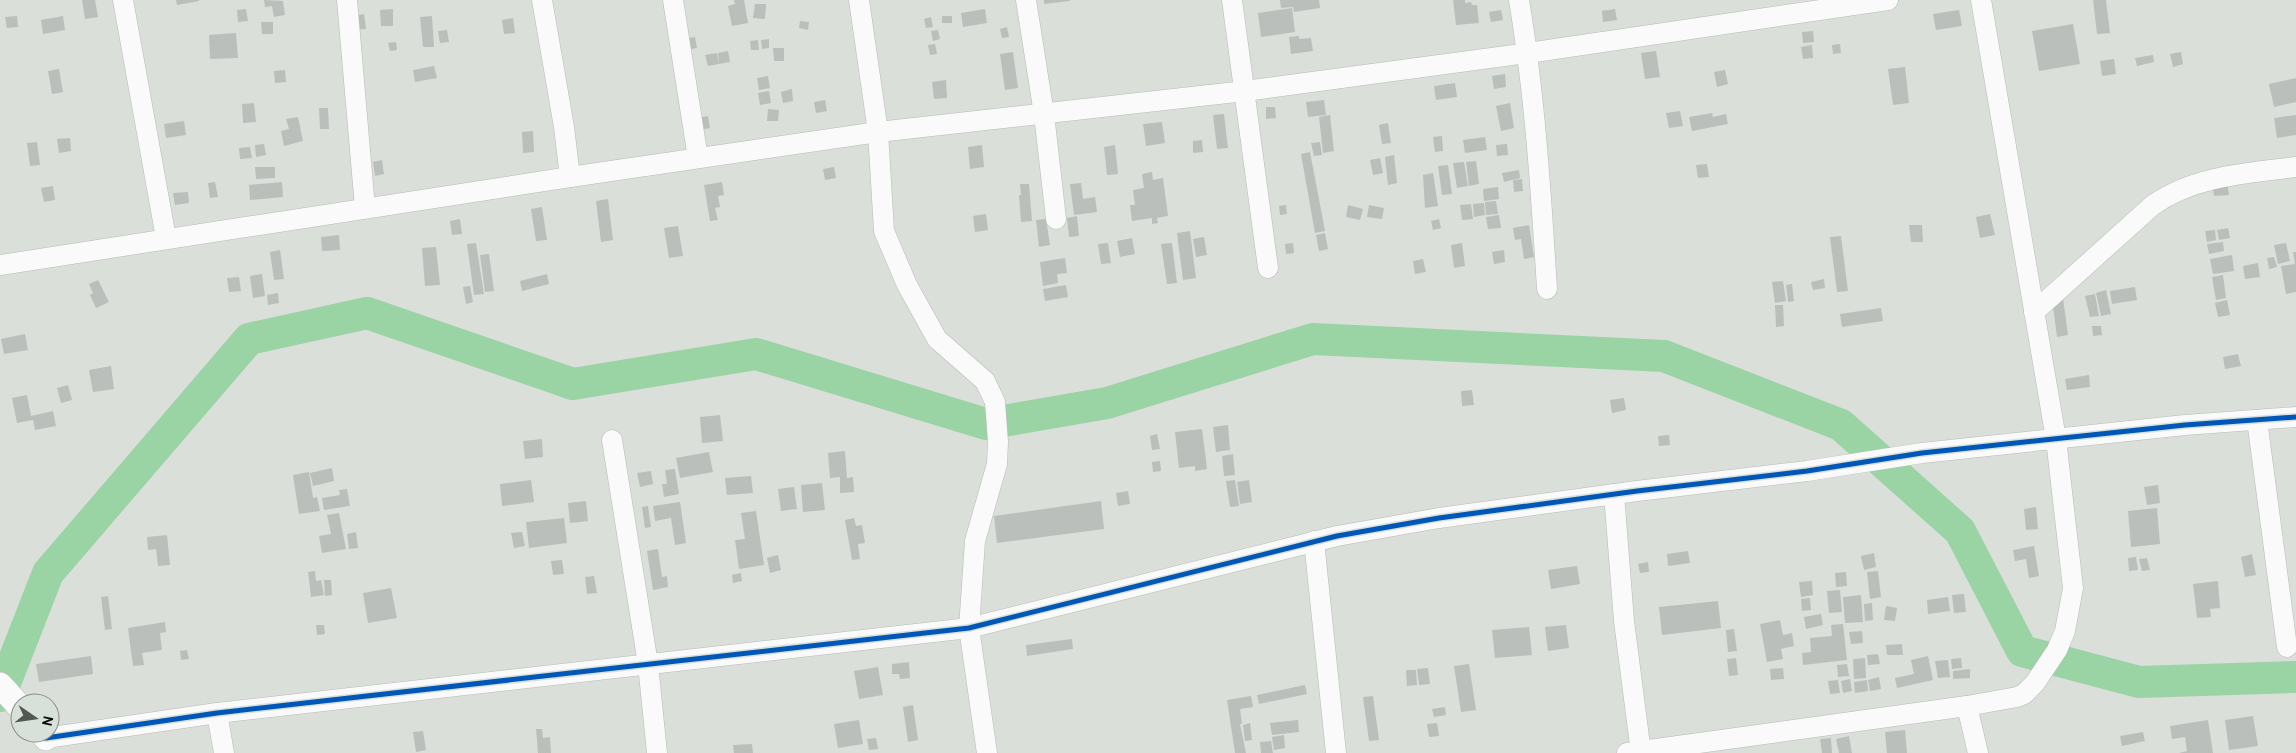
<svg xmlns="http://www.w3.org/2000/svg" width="2296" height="753" viewBox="0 0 2296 753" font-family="Overpass,sans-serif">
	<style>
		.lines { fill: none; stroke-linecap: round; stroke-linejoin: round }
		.river { stroke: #9ad3a4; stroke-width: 32 }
		.building { fill: #bbbfbb }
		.minor-casing { stroke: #b7bbb7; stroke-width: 21 }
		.tertiary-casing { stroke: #b7bbb7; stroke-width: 26 }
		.minor { stroke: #f9faf9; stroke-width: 20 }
		.tertiary { stroke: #f9faf9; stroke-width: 25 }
		.cycleway-casing { stroke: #d8e1d9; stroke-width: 8 }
		.cycleway { stroke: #0057b8; stroke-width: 5 }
	</style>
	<rect width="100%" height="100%" fill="#dadfda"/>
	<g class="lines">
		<!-- river -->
		<polyline class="river" points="0,696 48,573 249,339 367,313 573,384 756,354 986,424 1107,403 1313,339 1664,356 1841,425 1960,531 2022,651 2139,682 2296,677"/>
	</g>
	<!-- building -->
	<g class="building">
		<polygon points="82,0 95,0 98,17 85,19"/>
		<polygon points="176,0 199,0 199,1 177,5"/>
		<polygon points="264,0 283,1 285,15 274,17 272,6 265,7"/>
		<polygon points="734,0 744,0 748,23 732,26 728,6 735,4"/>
		<polygon points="1044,0 1070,0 1070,1 1044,4"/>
		<polygon points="1280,0 1319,0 1320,8 1294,12 1293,7 1281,8"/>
		<polygon points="1453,0 1465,0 1465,3 1471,2 1472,5 1477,5 1479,23 1456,25"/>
		<polygon points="2093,0 2106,0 2110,33 2097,34"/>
		<polygon points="755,4 766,4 765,19 753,18"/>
		<polygon points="1292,8 1295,32 1261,37 1258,13"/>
		<polygon points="246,9 248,21 238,22 237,10"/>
		<polygon points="393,9 393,26 381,26 380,10"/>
		<polygon points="985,9 987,23 963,27 961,13"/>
		<polygon points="1615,9 1617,20 1603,22 1602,11"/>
		<polygon points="1501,10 1503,20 1491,22 1489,12"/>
		<polygon points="1959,10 1962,26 1936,30 1933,14"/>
		<polygon points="364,14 366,29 355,30 353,16"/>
		<polygon points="17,16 18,27 7,28 5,17"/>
		<polygon points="63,16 65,30 43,34 41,20"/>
		<polygon points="432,16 434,47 423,47 420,17"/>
		<rect x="942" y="16" width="10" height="7"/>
		<polygon points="931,17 933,27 926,28 924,19"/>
		<polygon points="513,18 515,33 504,34 502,20"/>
		<polygon points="800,21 809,22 808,30 799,28"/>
		<polygon points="261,22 273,22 273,34 262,34"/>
		<polygon points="2073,24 2080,64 2039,71 2032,31"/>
		<polygon points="1007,27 1009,37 1002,38 1000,29"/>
		<polygon points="447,30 449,42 440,43 438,31"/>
		<polygon points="938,30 940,39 933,41 931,31"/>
		<polygon points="1813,31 1814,42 1803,43 1802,32"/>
		<polygon points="236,33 238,58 210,59 209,35"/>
		<polygon points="1299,36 1299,39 1311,38 1313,51 1291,54 1289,37"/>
		<polygon points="695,37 697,48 686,50 684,39"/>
		<polygon points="769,39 769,48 762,49 761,40"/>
		<polygon points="758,40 759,50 751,50 750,41"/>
		<polygon points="396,42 397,50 390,51 388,43"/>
		<polygon points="935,44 937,54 930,55 928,45"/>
		<polygon points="1840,44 1841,53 1833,54 1832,45"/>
		<polygon points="1812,45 1813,58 1803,59 1801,47"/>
		<polygon points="773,48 784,48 784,61 774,61"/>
		<polygon points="728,51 730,62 719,64 718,53"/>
		<polygon points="1656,51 1660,77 1645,79 1641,53"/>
		<polygon points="1013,52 1018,88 1005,90 1000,54"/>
		<polygon points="2181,52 2183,64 2173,67 2170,54"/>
		<polygon points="717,53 719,64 708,66 705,55"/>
		<polygon points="2153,55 2154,62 2137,66 2135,58"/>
		<polygon points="2114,59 2116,74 2102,76 2100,61"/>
		<polygon points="434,66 437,78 415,82 413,70"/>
		<polygon points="1905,67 1909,103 1893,105 1888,69"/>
		<polygon points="59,69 63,92 52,94 48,71"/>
		<polygon points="285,70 286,82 275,83 274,71"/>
		<polygon points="1725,70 1728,84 1717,87 1714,72"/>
		<polygon points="1505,74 1506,87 1494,89 1492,76"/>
		<polygon points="768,76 770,88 759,90 757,78"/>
		<polygon points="2296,78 2296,102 2274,107 2269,84"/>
		<polygon points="946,80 947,98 934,99 932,82"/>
		<polygon points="1455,83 1457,97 1436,100 1434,86"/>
		<polygon points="792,89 793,101 783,103 781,92"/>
		<polygon points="769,91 771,103 760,105 758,93"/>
		<polygon points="825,100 827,111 816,113 814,102"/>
		<polygon points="1324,100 1326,115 1308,117 1306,102"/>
		<polygon points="254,103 256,122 243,123 242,104"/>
		<polygon points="1510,103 1514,128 1501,131 1496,106"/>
		<polygon points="1266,107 1275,107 1276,118 1266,119"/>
		<polygon points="319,108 328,108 329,129 320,129"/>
		<polygon points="768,109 779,110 778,121 767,121"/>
		<polygon points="1680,111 1683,126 1669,128 1666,113"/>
		<polygon points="1712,113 1713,117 1726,114 1728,124 1692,131 1689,117"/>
		<polygon points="1224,114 1228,148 1217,149 1213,115"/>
		<polygon points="1330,115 1334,151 1323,153 1319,117"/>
		<polygon points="2296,115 2296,135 2277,138 2274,118"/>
		<polygon points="708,116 710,128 699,130 697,118"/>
		<polygon points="298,117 303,141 284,146 281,131 289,129 286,119"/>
		<polygon points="184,121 186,135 166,138 164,124"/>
		<polygon points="1162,122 1165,143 1146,146 1143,124"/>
		<polygon points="1388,123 1391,143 1382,144 1379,125"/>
		<polygon points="533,131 534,152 523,153 522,132"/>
		<polygon points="1442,136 1443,151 1435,152 1433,137"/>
		<polygon points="1485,137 1487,150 1465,153 1463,140"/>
		<polygon points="70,138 71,151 59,153 57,139"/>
		<polygon points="1202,140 1203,152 1193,153 1193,141"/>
		<polygon points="37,142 40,165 30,166 27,143"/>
		<polygon points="1320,142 1322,155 1314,156 1311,143"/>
		<polygon points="264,144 266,155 256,157 255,145"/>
		<polygon points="1507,144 1508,155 1497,156 1496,145"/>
		<polygon points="982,145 984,167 970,169 968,147"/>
		<polygon points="1115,145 1118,174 1107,175 1104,147"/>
		<polygon points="250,147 252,158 240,159 239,148"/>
		<polygon points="1310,152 1325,231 1315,233 1301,154"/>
		<polygon points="1394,155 1397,183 1388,185 1385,157"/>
		<polygon points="1380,158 1383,173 1373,175 1370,160"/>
		<polygon points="382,160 384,174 375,176 373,162"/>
		<polygon points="1476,161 1479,184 1469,186 1466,162"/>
		<polygon points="1464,162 1468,186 1457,188 1453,163"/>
		<polygon points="1707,164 1709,177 1698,178 1696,165"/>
		<polygon points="1448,165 1452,194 1442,195 1438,166"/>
		<polygon points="255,167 275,167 275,178 256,179"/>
		<polygon points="834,167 836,178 825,180 823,169"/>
		<polygon points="1519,170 1520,178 1504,182 1502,173"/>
		<polygon points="1152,172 1153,180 1163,178 1168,216 1157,218 1158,223 1152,224 1152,218 1132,221 1130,205 1135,205 1133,190 1144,188 1142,174"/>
		<polygon points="1433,173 1438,206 1425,208 1423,175"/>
		<polygon points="1522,179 1523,191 1514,192 1513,180"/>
		<polygon points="2227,181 2229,195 2214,196 2212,183"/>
		<polygon points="215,182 218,197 210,198 208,183"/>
		<polygon points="282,182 283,197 250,200 249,185"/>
		<polygon points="722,182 724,195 718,196 720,207 715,208 718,220 710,221 704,185"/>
		<polygon points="1081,183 1083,199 1095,197 1097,212 1074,215 1070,184"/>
		<polygon points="1020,184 1029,184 1032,221 1021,222 1019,195 1021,195"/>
		<polygon points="53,186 55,200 44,202 41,188"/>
		<polygon points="1498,187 1499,199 1484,201 1483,189"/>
		<polygon points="188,192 189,203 175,205 173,193"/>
		<polygon points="608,199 613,240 601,242 596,201"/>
		<polygon points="1496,201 1498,214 1486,215 1485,202"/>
		<polygon points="1484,203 1485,215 1474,217 1473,204"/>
		<polygon points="1471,204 1473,219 1462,220 1460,205"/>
		<polygon points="1286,205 1287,214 1280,215 1279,206"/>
		<polygon points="1348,205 1363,209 1360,220 1346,217"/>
		<polygon points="1369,205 1384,208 1382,219 1367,217"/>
		<polygon points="542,207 547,240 536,241 531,209"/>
		<polygon points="986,214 988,230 975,232 973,216"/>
		<polygon points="1990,214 1995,235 1980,238 1976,217"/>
		<polygon points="1499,215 1501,228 1488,229 1486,217"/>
		<polygon points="1077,216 1079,236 1069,237 1067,218"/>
		<polygon points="460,219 462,234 452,235 450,221"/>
		<polygon points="1046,219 1050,245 1039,247 1036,220"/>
		<polygon points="1439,219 1441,228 1433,230 1431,221"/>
		<polygon points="1529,225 1534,257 1524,259 1521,239 1515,240 1513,228"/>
		<polygon points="1909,225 1922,225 1923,242 1911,242"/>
		<polygon points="678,226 683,256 669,258 664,228"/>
		<polygon points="2228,228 2230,238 2219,240 2217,230"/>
		<polygon points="2215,230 2216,240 2207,242 2205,231"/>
		<polygon points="1190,231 1196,278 1183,280 1177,233"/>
		<polygon points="1325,233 1328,249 1319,251 1316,235"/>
		<polygon points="339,235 340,250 322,251 321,237"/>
		<polygon points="1841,236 1848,291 1837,292 1830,237"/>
		<polygon points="1204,237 1207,255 1196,257 1193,239"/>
		<polygon points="1132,238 1135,254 1120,257 1117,241"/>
		<polygon points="2223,242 2224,251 2209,254 2207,244"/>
		<polygon points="476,243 484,294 474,295 467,244"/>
		<polygon points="1108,243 1111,263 1101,264 1098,244"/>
		<polygon points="1172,243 1177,283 1167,284 1161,244"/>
		<polygon points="1293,243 1294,253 1286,254 1285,244"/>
		<polygon points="1462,243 1465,266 1454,268 1451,245"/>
		<polygon points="2286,243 2290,261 2278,264 2274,245"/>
		<polygon points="436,247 440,285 425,286 422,248"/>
		<polygon points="280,250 284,279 274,280 270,252"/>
		<polygon points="1504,250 1505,262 1494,264 1492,252"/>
		<polygon points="2293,252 2296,252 2296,292 2286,294 2281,266 2295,264"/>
		<polygon points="489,254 494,291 485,292 480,255"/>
		<polygon points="2232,255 2234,271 2213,274 2210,259"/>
		<polygon points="2274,257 2277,267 2269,269 2267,258"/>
		<polygon points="1065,258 1067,273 1057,274 1058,283 1043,286 1040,262"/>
		<polygon points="1423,259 1426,272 1415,274 1413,261"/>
		<polygon points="2258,263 2260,277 2245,279 2243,266"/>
		<polygon points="262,274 265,296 253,298 250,276"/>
		<polygon points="547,274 549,284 522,291 520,281"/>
		<polygon points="2223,275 2226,298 2216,300 2212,277"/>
		<polygon points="239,277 241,291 229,292 227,278"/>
		<polygon points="1824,279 1825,288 1813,290 1811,282"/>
		<polygon points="98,280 109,302 96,308 90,295 93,293 89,284"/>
		<polygon points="1783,281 1786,301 1775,303 1772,282"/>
		<polygon points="1792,284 1794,301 1788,302 1786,285"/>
		<polygon points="1066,285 1068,297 1045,301 1043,289"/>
		<polygon points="470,286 473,302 466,304 463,287"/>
		<polygon points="2135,287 2137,300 2112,304 2110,291"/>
		<polygon points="2106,290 2111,314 2101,316 2096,293"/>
		<polygon points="278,293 279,303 268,305 267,295"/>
		<polygon points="2095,294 2099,316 2090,317 2085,296"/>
		<polygon points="2063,298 2068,335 2057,337 2052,299"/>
		<polygon points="2227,300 2230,315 2218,317 2215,303"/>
		<polygon points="1775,305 1783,305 1784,326 1776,327"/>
		<polygon points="1881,308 1883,321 1842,327 1840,314"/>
		<polygon points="2092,326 2101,326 2102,335 2093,336"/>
		<polygon points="25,334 28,350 4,354 1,339"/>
		<polygon points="2238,354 2241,366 2225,369 2223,357"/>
		<polygon points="111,366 114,389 93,392 89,370"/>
		<polygon points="2089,375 2090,387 2067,390 2065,379"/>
		<polygon points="68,385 72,400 61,403 57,388"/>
		<polygon points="1472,390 1474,405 1462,406 1461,391"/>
		<polygon points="27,395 31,416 53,411 56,426 35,430 33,420 17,423 12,398"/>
		<polygon points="1624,398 1626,410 1612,413 1610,400"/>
		<polygon points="720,415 723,441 702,443 700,417"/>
		<polygon points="1228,425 1230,450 1216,452 1213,427"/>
		<polygon points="1202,429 1207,469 1195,471 1195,466 1179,468 1175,432"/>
		<polygon points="1157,434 1160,449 1152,450 1150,436"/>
		<polygon points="1669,435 1670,445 1659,446 1658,436"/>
		<polygon points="542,439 543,457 525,459 523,441"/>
		<polygon points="845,451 847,478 853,477 854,492 840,493 840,477 830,478 828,453"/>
		<polygon points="709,452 713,472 680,478 676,458"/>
		<polygon points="1233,454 1235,475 1224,476 1222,456"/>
		<polygon points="1160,461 1161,471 1153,472 1152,462"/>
		<polygon points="332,468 334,481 313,486 310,473"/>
		<polygon points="675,469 679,494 664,497 662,484 667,484 665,470"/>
		<polygon points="651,471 653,484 640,487 637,473"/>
		<polygon points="309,472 313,498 317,497 320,511 299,514 293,475"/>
		<polygon points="751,476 753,493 727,495 725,478"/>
		<polygon points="531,480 534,502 502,506 500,484"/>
		<polygon points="1235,480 1239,506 1230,507 1226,481"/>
		<polygon points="1249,480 1252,502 1240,504 1237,482"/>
		<polygon points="822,483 825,510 803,512 801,485"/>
		<polygon points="2158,485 2160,503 2147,505 2144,487"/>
		<polygon points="794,487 797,509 781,511 778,489"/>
		<polygon points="347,489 350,506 324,510 322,498 340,495 339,490"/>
		<polygon points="1128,491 1130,504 1118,506 1116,493"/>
		<polygon points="586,501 588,521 570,523 568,503"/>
		<polygon points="1101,501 1104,529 997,543 994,516"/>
		<polygon points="680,502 686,543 675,545 671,518 655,521 653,506"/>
		<polygon points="648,506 651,527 645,528 642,507"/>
		<polygon points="2036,507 2038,529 2026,530 2024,509"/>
		<polygon points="2157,508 2160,544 2131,547 2128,511"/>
		<polygon points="756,511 764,565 739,569 735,540 745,539 741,513"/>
		<polygon points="339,513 346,549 322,553 319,536 331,534 327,515"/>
		<polygon points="564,518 567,543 529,548 526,522"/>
		<polygon points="854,518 856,526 862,525 865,543 858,544 860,559 852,560 845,520"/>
		<polygon points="356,532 358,548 349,549 347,534"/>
		<polygon points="522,532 525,546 514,548 511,533"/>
		<polygon points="167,535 170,565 158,566 156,549 148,550 147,537"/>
		<polygon points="2034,546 2039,576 2029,578 2026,559 2015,561 2013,550"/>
		<polygon points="658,549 662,577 667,576 668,587 653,590 647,551"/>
		<polygon points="1688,551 1690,563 1668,566 1667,554"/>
		<polygon points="1874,553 1876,567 1864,570 1861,556"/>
		<polygon points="2252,554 2256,575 2245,577 2241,557"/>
		<polygon points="778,555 781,570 770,573 767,558"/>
		<polygon points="2136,557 2138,570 2129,571 2128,558"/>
		<polygon points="2147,558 2150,570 2142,571 2139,559"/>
		<polygon points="562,560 564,574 553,575 551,561"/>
		<polygon points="1648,562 1649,572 1640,573 1638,564"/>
		<polygon points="1577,566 1580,584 1551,589 1548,570"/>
		<polygon points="315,571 316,581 321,580 324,595 311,597 308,572"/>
		<polygon points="1878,571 1881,597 1870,599 1867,572"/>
		<polygon points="1846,572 1847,586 1836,587 1835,573"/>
		<polygon points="741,573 742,581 733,583 732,575"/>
		<polygon points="594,576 597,593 587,594 585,577"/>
		<polygon points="324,580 331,580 332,595 325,596"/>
		<polygon points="1812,581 1813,595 1801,597 1799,582"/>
		<polygon points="2218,581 2220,608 2210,609 2211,617 2197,618 2193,584"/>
		<polygon points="391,588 397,618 368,623 363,593"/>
		<polygon points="1840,590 1842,612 1829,613 1827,591"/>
		<polygon points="1964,594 1966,612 1954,613 1952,595"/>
		<polygon points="1861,595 1863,622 1845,623 1843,597"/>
		<polygon points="108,596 112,629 105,630 101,597"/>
		<polygon points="1948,597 1950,611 1928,614 1927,600"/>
		<polygon points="1810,598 1811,610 1802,611 1801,599"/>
		<polygon points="1718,601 1721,628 1662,635 1659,607"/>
		<polygon points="1872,603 1873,620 1865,621 1864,604"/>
		<polygon points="1886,606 1897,608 1895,621 1884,620"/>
		<polygon points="1821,614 1823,625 1806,629 1804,617"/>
		<polygon points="1780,620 1783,635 1792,633 1794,646 1781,649 1783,659 1767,662 1760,624"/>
		<polygon points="165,622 166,632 160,633 162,650 142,653 144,665 133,666 128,628"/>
		<polygon points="1843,624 1847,660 1803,665 1802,653 1811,652 1810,638 1832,636 1831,625"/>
		<polygon points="316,625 324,625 325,634 317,635"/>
		<polygon points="1566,625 1569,648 1548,651 1545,627"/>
		<polygon points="1529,627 1532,655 1495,658 1492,630"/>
		<polygon points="1734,629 1737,651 1728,652 1726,630"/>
		<polygon points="1862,631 1863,643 1851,644 1849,632"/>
		<polygon points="1072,639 1073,649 1027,656 1026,645"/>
		<polygon points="1902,644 1903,655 1887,655 1886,645"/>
		<polygon points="187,650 189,659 181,660 180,651"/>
		<polygon points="1878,654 1880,664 1868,665 1867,655"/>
		<polygon points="91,656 93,674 39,682 36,664"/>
		<polygon points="1928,656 1933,680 1897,688 1895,678 1914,674 1911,660"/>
		<polygon points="1736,658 1738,675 1729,676 1727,659"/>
		<polygon points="1865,658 1866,678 1854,679 1853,659"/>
		<polygon points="1961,658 1962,668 1952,669 1951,659"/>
		<polygon points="1948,660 1950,677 1938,678 1935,661"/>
		<polygon points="909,662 910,678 900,679 899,674 892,674 892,664"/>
		<polygon points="1469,664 1476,710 1461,712 1454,666"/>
		<polygon points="1847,664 1849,676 1838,677 1837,665"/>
		<polygon points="878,667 883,695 859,699 854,671"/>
		<polygon points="1428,668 1430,684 1419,685 1417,669"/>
		<polygon points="1783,668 1784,679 1771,680 1770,669"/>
		<polygon points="1970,669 1970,678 1953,679 1953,671"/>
		<polygon points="1406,670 1416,670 1417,685 1407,686"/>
		<polygon points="1879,677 1881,689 1870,691 1868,680"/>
		<polygon points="1850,679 1852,691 1843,693 1841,681"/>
		<polygon points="1838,680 1840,693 1830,694 1828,681"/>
		<polygon points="1867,680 1868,691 1855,693 1854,682"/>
		<polygon points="1305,685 1307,694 1259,704 1257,695"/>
		<polygon points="1251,696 1253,707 1240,709 1242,724 1240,724 1246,753 1235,753 1227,700"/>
		<polygon points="1373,696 1379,740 1369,741 1363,697"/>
		<polygon points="913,705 918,740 908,742 903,707"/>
		<polygon points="1445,707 1446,715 1434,717 1432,709"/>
		<polygon points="2253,716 2258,746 2229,750 2225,720"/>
		<polygon points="859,720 863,744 838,748 834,724"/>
		<polygon points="1298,720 1299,732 1272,735 1270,723"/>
		<polygon points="2208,720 2213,753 2179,753 2187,751 2185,737 2172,739 2170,726"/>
		<polygon points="1250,723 1252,740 1245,741 1243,725"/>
		<polygon points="1437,723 1439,736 1429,737 1427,724"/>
		<polygon points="536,729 542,729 543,738 550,737 551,753 538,753"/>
		<polygon points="1905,730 1907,753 1887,753 1885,732"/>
		<polygon points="423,731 426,750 416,752 413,732"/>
		<polygon points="2143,732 2145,741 2122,746 2120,736"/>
		<polygon points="1284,735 1285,748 1274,750 1272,737"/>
		<polygon points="1849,736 1852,753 1839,753 1836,739"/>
		<polygon points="876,738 878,749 869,750 867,739"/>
		<polygon points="1831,738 1832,753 1822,753 1820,739"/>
		<polygon points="1271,741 1273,753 1261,753 1260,742"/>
		<polygon points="752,744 753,753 734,753 733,745"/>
	</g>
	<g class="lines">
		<defs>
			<g id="minor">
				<polyline points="123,0 166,238"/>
				<polyline points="347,0 365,208"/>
				<polyline points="542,0 564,127 570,177"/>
				<polyline points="673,0 698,158"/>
				<polyline points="859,0 878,132 884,231 907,285 937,339 985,381 995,402 998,442 997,464 975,541 969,628 987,753"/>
				<polyline points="1026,0 1044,114 1056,219"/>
				<polyline points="1232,0 1268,268"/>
				<path d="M 1519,0 C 1535,96 1541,192 1547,289"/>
				<polyline points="0,265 570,177 878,132 1245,91 1528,53 1888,0"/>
				<path d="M 2034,312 L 2153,205 C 2194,176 2247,173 2296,167"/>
				<polyline points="2257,420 2287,647"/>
				<polyline points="612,440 648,664 657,753"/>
				<polyline points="1614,494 1624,621 1641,753"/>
				<polyline points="1314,541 1336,753"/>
				<polyline points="217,713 224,753"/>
				<polyline points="46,738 217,713 969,628 1337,536 1439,518 1637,491 1807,471 1922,453 2185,425 2296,417"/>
				<polyline points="1627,753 1967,706"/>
				<polyline points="1978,753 1967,706 2017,697 2024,694 2035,683 2057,650 2065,631 2073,588 2056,439 1981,0"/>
			</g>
			<g id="tertiary">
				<polyline points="0,685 20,707"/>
				<polyline points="42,733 46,738"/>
			</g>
		</defs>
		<!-- minor casing -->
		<use href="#minor" class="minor-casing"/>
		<!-- tertiary casing -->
		<use href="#tertiary" class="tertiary-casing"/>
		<!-- minor -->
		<use href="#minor" class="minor"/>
		<!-- tertiary -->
		<use href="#tertiary" class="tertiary"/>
		<defs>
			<polyline id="cycleway" points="46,738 217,713 969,628 1337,536 1439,518 1637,491 1807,471 1922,453 2185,425 2296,417"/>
		</defs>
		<!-- cycleway casing -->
		<use href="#cycleway" class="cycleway-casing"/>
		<!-- cycleway -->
		<use href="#cycleway" class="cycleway"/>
	</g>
	<!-- north arrow -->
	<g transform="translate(35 718) rotate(103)"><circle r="24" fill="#d8e1d9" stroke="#868d87"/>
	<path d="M0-4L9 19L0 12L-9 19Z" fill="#535753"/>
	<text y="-8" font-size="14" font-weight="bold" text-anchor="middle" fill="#0b0e0b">N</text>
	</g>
</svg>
